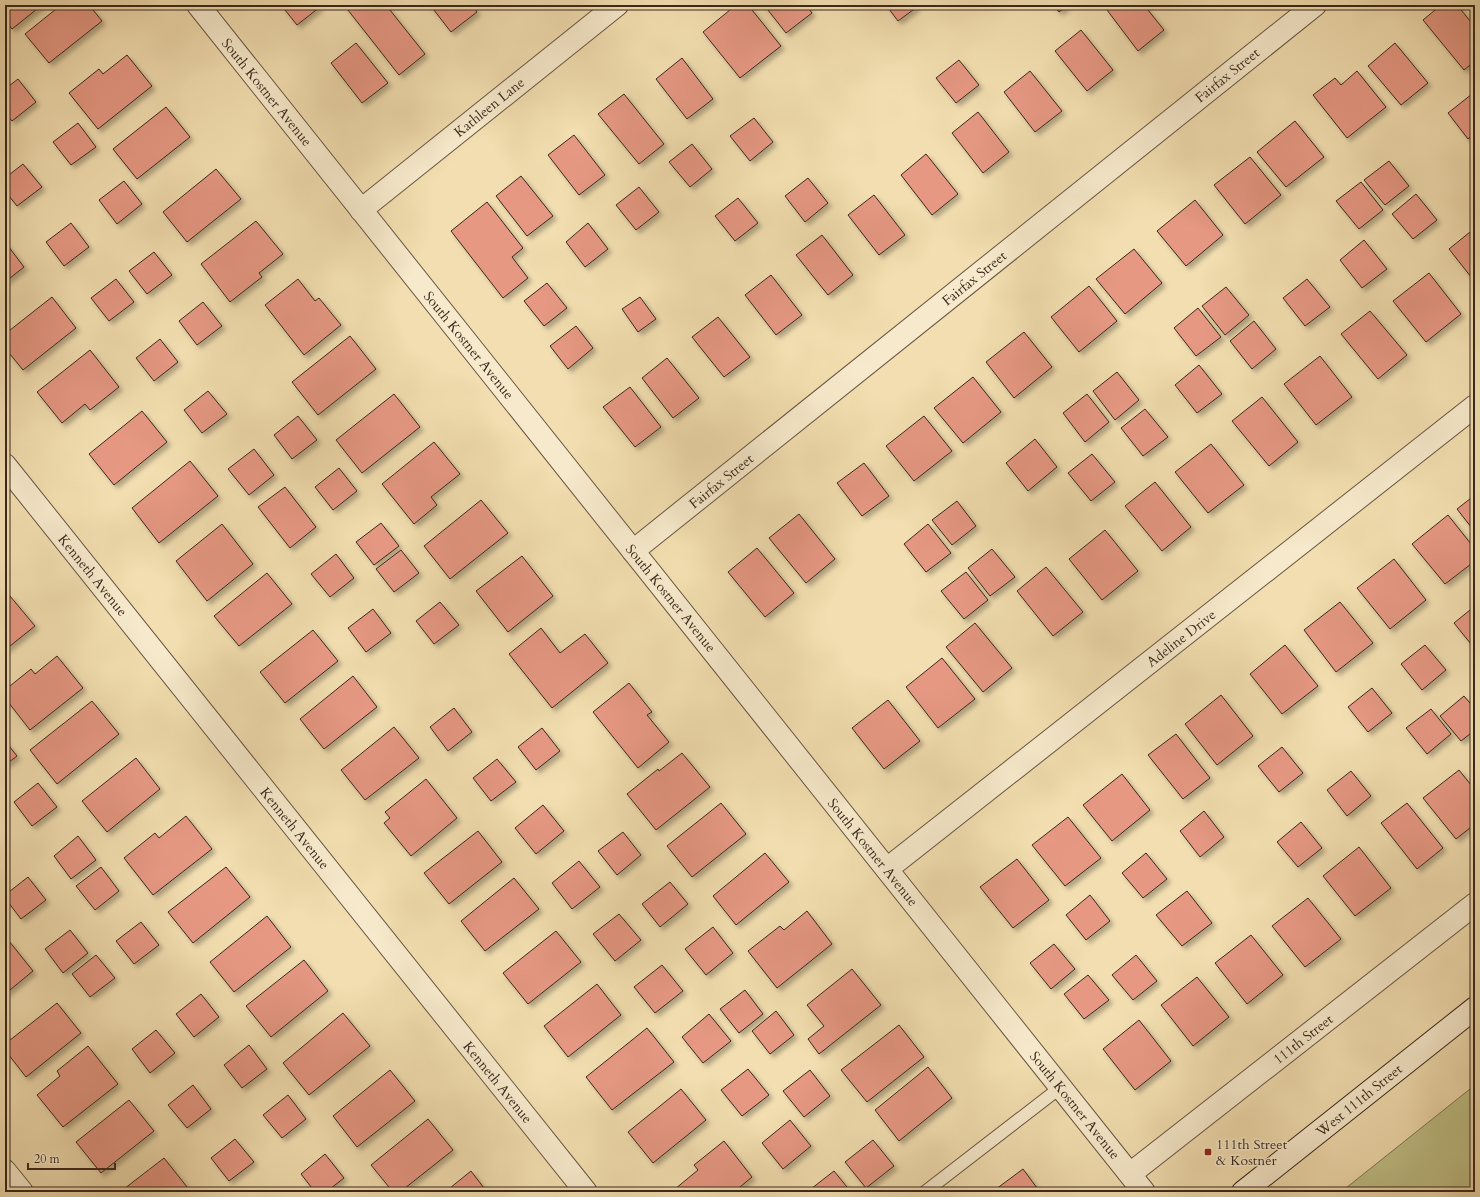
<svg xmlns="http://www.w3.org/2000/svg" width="1480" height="1197" viewBox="0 0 1480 1197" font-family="Cardo,serif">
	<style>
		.green { fill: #c0c087; stroke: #7d7452 }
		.building { fill: #e69883; stroke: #3a281d; filter: url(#shadow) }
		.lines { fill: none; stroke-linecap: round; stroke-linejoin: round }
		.service-casing { stroke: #685642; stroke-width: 14 }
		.minor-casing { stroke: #685642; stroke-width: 24 }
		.secondary-casing { stroke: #3a281d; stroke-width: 24 }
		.service { stroke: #f7eacc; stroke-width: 12 }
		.minor { stroke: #f7eacc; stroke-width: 22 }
		.secondary { stroke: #f7eacc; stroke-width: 22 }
		.poi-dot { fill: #8f2418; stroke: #f7eacc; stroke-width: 1.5 }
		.labels { text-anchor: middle; stroke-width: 3; stroke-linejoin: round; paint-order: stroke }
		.street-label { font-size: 14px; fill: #3a281d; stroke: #f7eacc }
		.poi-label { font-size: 14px; fill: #3a281d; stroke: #f7eacc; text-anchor: start }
	</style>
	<defs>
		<filter id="shadow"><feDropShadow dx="3.5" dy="3.5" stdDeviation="2" flood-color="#0004"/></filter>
	</defs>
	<rect width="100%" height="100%" fill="#f2deb0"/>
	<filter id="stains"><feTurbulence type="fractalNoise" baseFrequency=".005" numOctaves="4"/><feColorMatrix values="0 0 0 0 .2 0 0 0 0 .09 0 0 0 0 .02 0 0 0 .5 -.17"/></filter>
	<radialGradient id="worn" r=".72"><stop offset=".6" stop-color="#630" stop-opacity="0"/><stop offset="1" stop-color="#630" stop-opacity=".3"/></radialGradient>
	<!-- green -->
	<polygon class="green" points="1475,1085 1475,1192 1341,1192"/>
	<!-- building -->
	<g class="building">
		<polygon points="5,5 42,5 12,29 5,20"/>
		<polygon points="61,5 89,5 102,21 49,63 25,34"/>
		<polygon points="281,5 318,5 320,7 297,25"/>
		<polygon points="344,5 386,5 425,54 399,75"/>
		<polygon points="430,5 472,5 477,12 451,32"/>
		<polygon points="736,5 748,5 781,46 740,78 703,32"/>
		<polygon points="764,5 806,5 812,13 786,33"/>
		<polygon points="886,5 916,5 917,7 898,21"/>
		<polygon points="1053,5 1068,5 1059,12"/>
		<polygon points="1113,5 1144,5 1164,30 1138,51 1107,10"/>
		<polygon points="1441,5 1457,5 1475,27 1475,61 1464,70 1423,20"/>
		<polygon points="1081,30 1113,70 1087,91 1055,51"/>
		<polygon points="356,43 388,83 362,103 331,63"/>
		<polygon points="1395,43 1428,83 1401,105 1368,66"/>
		<polygon points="127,55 152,86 98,129 69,93 99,69 103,74"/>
		<polygon points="682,58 713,99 687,119 656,79"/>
		<polygon points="959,60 979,85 956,103 936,78"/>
		<polygon points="1030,71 1062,111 1035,132 1004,92"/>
		<polygon points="1357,71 1386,107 1347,138 1313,95 1335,78 1341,85"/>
		<polygon points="18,79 36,102 12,121 5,113 5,89"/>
		<polygon points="624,94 664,144 639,164 598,114"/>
		<polygon points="1472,94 1475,98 1475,133 1468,139 1448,113"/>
		<polygon points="166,107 190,137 137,179 113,149"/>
		<polygon points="978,112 1009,152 983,173 952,133"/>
		<polygon points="754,118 773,142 750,161 730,136"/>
		<polygon points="1295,121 1324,157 1286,187 1257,152"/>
		<polygon points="78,123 96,147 71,165 53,142"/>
		<polygon points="574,135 605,175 579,195 548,155"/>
		<polygon points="692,144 712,169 690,187 669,162"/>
		<polygon points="926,154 958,194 932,215 901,175"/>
		<polygon points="1250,157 1281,195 1245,224 1214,185"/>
		<polygon points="1389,161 1409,186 1385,205 1364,180"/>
		<polygon points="23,164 42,187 17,206 5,191 5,178"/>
		<polygon points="216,169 241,199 187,242 163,212"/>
		<polygon points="521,176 553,216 527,236 496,196"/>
		<polygon points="808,178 828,203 805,222 785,196"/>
		<polygon points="124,181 142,204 117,224 99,200"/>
		<polygon points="1361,182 1383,210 1359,229 1336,201"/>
		<polygon points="639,187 659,212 636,230 616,205"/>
		<polygon points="1416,194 1437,220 1413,239 1392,214"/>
		<polygon points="874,195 905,235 879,255 848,215"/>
		<polygon points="738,198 758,223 735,241 715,216"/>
		<polygon points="1195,200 1223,235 1186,266 1157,231"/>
		<polygon points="487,202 523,248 512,257 528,278 503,298 451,231"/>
		<polygon points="256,221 283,254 259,273 262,277 230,302 201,264"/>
		<polygon points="71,223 89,247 64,266 46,242"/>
		<polygon points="588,223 608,249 585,267 566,242"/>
		<polygon points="1475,228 1475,282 1449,249"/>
		<polygon points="822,235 853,275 828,295 796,255"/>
		<polygon points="1364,240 1387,269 1362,288 1340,260"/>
		<polygon points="5,242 24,267 5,282"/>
		<polygon points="1134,249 1162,283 1125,314 1096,279"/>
		<polygon points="154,252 172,275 147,294 129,271"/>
		<polygon points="1429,273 1461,314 1426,342 1393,301"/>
		<polygon points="771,275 802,315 776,335 745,295"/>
		<polygon points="116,279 134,302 109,321 91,298"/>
		<polygon points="298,279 315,301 319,298 341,325 304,355 265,305"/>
		<polygon points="1307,279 1330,307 1305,326 1283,298"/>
		<polygon points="547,283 567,308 544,326 524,301"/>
		<polygon points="1089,286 1117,321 1079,352 1051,317"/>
		<polygon points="1226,287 1249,315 1225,335 1202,306"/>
		<polygon points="52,297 76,328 23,370 5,348 5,334"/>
		<polygon points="640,297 656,319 638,332 622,309"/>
		<polygon points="203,302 222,326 197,345 179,321"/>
		<polygon points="1198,308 1221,337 1196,356 1174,328"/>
		<polygon points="1370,311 1407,355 1378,379 1341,334"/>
		<polygon points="718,317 750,357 724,377 692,337"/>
		<polygon points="1254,321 1276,349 1252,369 1230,341"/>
		<polygon points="576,326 593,348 568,369 550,346"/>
		<polygon points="1024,332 1052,367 1014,398 986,362"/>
		<polygon points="350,336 376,369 318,415 292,382"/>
		<polygon points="160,339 178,362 154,381 136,358"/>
		<polygon points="90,350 119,387 90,410 85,404 62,423 37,392"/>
		<polygon points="1320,356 1352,397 1316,425 1284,384"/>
		<polygon points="667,358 699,398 673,418 642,378"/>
		<polygon points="1199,365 1222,394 1197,413 1175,385"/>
		<polygon points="1117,372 1139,400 1115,420 1093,391"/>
		<polygon points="973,377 1001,412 963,443 934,408"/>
		<polygon points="630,387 661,427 635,447 603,407"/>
		<polygon points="208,391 227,414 202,433 184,410"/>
		<polygon points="394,394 420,427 362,473 336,440"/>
		<polygon points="1087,394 1109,422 1085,442 1063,413"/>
		<polygon points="1262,397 1298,442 1269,466 1232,421"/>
		<polygon points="1145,409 1168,437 1143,456 1121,428"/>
		<polygon points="142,411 167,442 114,485 89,454"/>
		<polygon points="298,416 317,440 292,459 274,435"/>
		<polygon points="924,416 952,451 914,481 886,446"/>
		<polygon points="1035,439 1057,467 1028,491 1006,463"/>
		<polygon points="434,442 460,474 431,497 437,505 414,524 382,484"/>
		<polygon points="1211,444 1244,485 1208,513 1175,472"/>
		<polygon points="254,449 274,475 249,495 228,469"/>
		<polygon points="1092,454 1115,482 1091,501 1068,473"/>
		<polygon points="190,461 218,496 159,543 132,508"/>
		<polygon points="864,463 889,496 862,516 837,483"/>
		<polygon points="339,468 357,491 333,510 315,487"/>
		<polygon points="1155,482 1191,527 1162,551 1125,506"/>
		<polygon points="285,487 316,527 290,548 258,507"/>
		<polygon points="1475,495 1475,532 1457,509"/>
		<polygon points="481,500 508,533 450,579 424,546"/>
		<polygon points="957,501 976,526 952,545 932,520"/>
		<polygon points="799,514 835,559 806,583 769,538"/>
		<polygon points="1448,515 1475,549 1475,561 1445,584 1412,544"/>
		<polygon points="381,523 399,546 374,565 356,542"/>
		<polygon points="222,524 253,564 207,601 176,561"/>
		<polygon points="928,524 951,553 926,572 904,544"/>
		<polygon points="1105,530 1138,571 1102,600 1069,559"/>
		<polygon points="757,548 794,593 765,617 728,572"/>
		<polygon points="992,549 1015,577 990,596 968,568"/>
		<polygon points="401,550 419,573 394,592 376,569"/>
		<polygon points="336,554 354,578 330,597 311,574"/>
		<polygon points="522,556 553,596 508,632 476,591"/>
		<polygon points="1394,559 1426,600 1390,629 1357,588"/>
		<polygon points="1046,567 1083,612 1053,636 1017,591"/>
		<polygon points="966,572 988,600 964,619 941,591"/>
		<polygon points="267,573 292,604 239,646 214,616"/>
		<polygon points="10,596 35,626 5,650 5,600"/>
		<polygon points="440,602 459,625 434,644 416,621"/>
		<polygon points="1340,602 1373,643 1336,672 1304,630"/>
		<polygon points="1475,606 1475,649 1454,623"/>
		<polygon points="373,609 391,633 366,652 348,628"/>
		<polygon points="975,623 1012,668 983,692 946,647"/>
		<polygon points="541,628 560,653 585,634 608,663 552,708 509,654"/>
		<polygon points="313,630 338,661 285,703 260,672"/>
		<polygon points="1285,645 1318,686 1282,714 1250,674"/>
		<polygon points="1425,645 1446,670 1422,690 1401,664"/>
		<polygon points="57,656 83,688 30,730 5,698 5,690 31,669 35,674"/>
		<polygon points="942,658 975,699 938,728 906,687"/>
		<polygon points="353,676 377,707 324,749 300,719"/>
		<polygon points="629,683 652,712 647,715 669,742 638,768 593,712"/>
		<polygon points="1372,688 1392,713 1368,732 1348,707"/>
		<polygon points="1221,695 1253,736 1217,765 1185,724"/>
		<polygon points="1464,696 1475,709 1475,730 1461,741 1440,716"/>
		<polygon points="888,700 920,741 884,769 852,728"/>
		<polygon points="92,701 119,734 57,784 30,750"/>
		<polygon points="454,708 472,732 448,751 430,727"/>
		<polygon points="1431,709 1451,734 1427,754 1406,728"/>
		<polygon points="394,727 419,758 365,800 341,770"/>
		<polygon points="542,728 560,751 536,770 518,747"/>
		<polygon points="1176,734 1210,778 1183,799 1148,755"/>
		<polygon points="5,741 17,756 5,765"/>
		<polygon points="1282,747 1303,773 1279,792 1258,766"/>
		<polygon points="682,753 710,787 656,830 627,794 658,769 659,771"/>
		<polygon points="136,758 160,789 107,832 82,801"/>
		<polygon points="497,759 516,782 491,801 473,778"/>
		<polygon points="1459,770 1475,790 1475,824 1456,839 1423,798"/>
		<polygon points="1351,771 1371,796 1347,816 1327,790"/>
		<polygon points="1122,774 1150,810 1112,841 1083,805"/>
		<polygon points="426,779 457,818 411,856 384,823 390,818 385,812"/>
		<polygon points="38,783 57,807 32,826 14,802"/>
		<polygon points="721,803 746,834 692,877 667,846"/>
		<polygon points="1407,803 1443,848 1417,869 1381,823"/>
		<polygon points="543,805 564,831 536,854 515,828"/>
		<polygon points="1204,811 1224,837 1200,857 1180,831"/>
		<polygon points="186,816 212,849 153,895 124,858 155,833 159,838"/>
		<polygon points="1068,817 1101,858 1065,886 1032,845"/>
		<polygon points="1301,822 1322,848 1298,867 1277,842"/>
		<polygon points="478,831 502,862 449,904 424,873"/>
		<polygon points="623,832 641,855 617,875 598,851"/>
		<polygon points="78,836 96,860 71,879 54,856"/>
		<polygon points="1359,847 1391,888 1355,916 1323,876"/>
		<polygon points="765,853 789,882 736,925 713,896"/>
		<polygon points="1146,853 1167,879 1143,898 1122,873"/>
		<polygon points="1017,859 1049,900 1013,928 980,887"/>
		<polygon points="579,861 600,887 572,909 552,883"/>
		<polygon points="101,867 119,891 95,910 76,886"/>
		<polygon points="226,867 250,897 193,943 168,912"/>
		<polygon points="28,877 46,900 21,919 5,898 5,895"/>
		<polygon points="514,878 539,909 485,951 461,921"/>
		<polygon points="670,882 688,904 660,927 642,904"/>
		<polygon points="1187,891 1212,923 1182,946 1156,915"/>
		<polygon points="1090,895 1110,921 1086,940 1066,915"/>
		<polygon points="1308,898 1341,939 1305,967 1272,926"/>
		<polygon points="807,911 832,944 777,988 748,951 780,926 784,930"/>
		<polygon points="619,914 641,940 615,961 593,934"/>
		<polygon points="267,916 291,947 234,992 210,962"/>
		<polygon points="141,922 159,945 134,964 116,941"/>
		<polygon points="713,927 733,953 706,975 685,949"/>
		<polygon points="70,930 88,953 63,973 45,949"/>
		<polygon points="556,931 581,962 528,1004 503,973"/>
		<polygon points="1251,935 1283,975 1247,1004 1215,963"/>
		<polygon points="9,941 33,971 5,994 5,944"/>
		<polygon points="1054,944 1075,969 1051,989 1030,963"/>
		<polygon points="96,955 115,978 90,997 72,974"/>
		<polygon points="1136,955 1157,981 1133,1000 1112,975"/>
		<polygon points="304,960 328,991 271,1037 246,1006"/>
		<polygon points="662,965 683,991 655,1013 634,987"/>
		<polygon points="852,969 881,1005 819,1054 808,1039 824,1026 807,1005"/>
		<polygon points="1088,975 1109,1000 1084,1019 1064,994"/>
		<polygon points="1197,977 1229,1017 1193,1046 1161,1005"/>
		<polygon points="597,984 621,1015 568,1057 544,1026"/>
		<polygon points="745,990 763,1014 739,1033 720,1009"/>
		<polygon points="201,994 219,1017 194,1037 176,1014"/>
		<polygon points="57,1003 81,1033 26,1077 5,1050 5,1044"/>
		<polygon points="776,1011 794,1035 770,1054 752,1031"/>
		<polygon points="343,1013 370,1046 309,1095 283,1063"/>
		<polygon points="709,1014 731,1041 703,1063 682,1037"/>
		<polygon points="1139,1020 1171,1061 1135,1090 1103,1049"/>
		<polygon points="899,1025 924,1057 867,1102 841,1070"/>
		<polygon points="647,1028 674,1062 612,1110 586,1077"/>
		<polygon points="156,1030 175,1053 150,1073 132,1049"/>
		<polygon points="249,1045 267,1069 242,1088 224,1065"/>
		<polygon points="88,1046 118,1084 63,1127 37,1095 60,1076 57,1071"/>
		<polygon points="928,1067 952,1098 899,1141 875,1110"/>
		<polygon points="748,1069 769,1095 742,1116 721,1090"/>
		<polygon points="390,1070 415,1101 357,1147 333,1116"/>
		<polygon points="810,1070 830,1096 804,1117 783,1091"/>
		<polygon points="193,1085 211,1109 187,1128 168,1105"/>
		<polygon points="681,1089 706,1120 653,1163 628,1132"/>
		<polygon points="288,1095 306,1119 282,1138 263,1115"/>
		<polygon points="129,1100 154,1131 101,1173 76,1142"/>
		<polygon points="428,1119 453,1150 400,1192 393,1192 371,1165"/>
		<polygon points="790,1120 811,1146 783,1169 762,1143"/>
		<polygon points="235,1139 254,1162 229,1181 211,1158"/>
		<polygon points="873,1140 894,1166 866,1188 845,1162"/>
		<polygon points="724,1141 752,1177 734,1192 677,1192 675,1189 698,1170 694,1165"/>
		<polygon points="325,1154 344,1178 326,1192 315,1192 301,1174"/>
		<polygon points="164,1158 191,1192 120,1192"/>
		<polygon points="1023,1169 1040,1192 992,1192"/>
		<polygon points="471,1171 487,1192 445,1192"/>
		<polygon points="834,1171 851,1192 807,1192"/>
	</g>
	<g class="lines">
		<defs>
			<polyline id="service" points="925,1192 1061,1087"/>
			<g id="minor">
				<polyline points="198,5 1144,1192"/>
				<polyline points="361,210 617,5"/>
				<polyline points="5,465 586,1192"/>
				<polyline points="633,551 1315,5"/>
				<polyline points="887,869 1475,406"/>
				<polyline points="5,1171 22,1192"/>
				<polyline points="1130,1174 1475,904"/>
			</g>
			<polyline id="secondary" points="1243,1192 1475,1008"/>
		</defs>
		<!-- service casing -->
		<use href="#service" class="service-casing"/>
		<!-- minor casing -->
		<use href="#minor" class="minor-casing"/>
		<!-- secondary casing -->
		<use href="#secondary" class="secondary-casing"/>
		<!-- service -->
		<use href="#service" class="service"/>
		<!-- minor -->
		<use href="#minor" class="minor"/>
		<!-- secondary -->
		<use href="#secondary" class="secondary"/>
	</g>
	<!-- markers -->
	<rect class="poi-dot" x="1204" y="1148" width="8" height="8" rx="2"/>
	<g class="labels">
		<!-- street labels -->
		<g class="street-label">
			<text transform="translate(1227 75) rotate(-39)" y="5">Fairfax Street</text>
			<text transform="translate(267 92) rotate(51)" y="5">South Kostner Avenue</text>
			<text transform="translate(489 107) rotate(-39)" y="5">Kathleen Lane</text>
			<text transform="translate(974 278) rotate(-39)" y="5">Fairfax Street</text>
			<text transform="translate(469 345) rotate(51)" y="5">South Kostner Avenue</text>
			<text transform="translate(721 481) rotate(-39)" y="5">Fairfax Street</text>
			<text transform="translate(93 575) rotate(51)" y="5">Kenneth Avenue</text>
			<text transform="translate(671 598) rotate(51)" y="5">South Kostner Avenue</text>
			<text transform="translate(1181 638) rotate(-38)" y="5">Adeline Drive</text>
			<text transform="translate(295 828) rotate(51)" y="5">Kenneth Avenue</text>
			<text transform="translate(873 852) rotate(51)" y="5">South Kostner Avenue</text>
			<text transform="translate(1303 1039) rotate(-38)" y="5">111th Street</text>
			<text transform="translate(498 1082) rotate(51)" y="5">Kenneth Avenue</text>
			<text transform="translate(1359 1100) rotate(-39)" y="5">West 111th Street</text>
			<text transform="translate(1075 1105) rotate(51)" y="5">South Kostner Avenue</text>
		</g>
		<!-- poi labels -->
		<g class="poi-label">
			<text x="1216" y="1149">111th Street<tspan x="1216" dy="16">&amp; Kostner</tspan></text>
		</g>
	</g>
	<!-- margin -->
	<rect width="1480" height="1197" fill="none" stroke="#f2deb0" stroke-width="20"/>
	<rect x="6" y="6" width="1468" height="1185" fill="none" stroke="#3a281d" stroke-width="2"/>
	<rect x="10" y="10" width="1460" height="1177" fill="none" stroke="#3a281d"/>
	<!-- scale -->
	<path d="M28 1163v6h87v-6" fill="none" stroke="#3a281d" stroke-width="2"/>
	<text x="34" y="1163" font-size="12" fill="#3a281d" stroke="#f7eacc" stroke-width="3" paint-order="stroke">20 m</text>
	<rect width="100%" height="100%" filter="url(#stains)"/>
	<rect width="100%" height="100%" fill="url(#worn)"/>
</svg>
